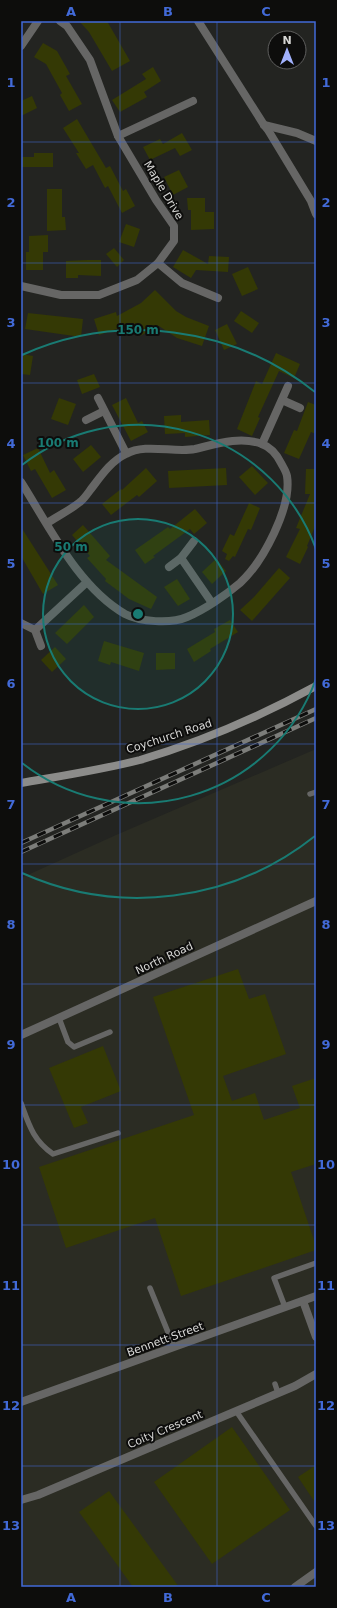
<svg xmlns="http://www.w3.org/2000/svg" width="337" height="1608" viewBox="0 0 337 1608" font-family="'DejaVu Sans',sans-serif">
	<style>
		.built { fill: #2b2c23 }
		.building { fill: #343905 }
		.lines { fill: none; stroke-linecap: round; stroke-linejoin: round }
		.service { stroke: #666665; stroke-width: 5.5 }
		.minor { stroke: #666665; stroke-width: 8 }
		.tertiary { stroke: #666665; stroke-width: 8 }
		.secondary { stroke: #8c8c8a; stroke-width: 8 }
		.rail-casing { stroke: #7c7d7a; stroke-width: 4.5 }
		.rail { stroke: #0d0d0c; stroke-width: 3; stroke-dasharray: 9; stroke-linecap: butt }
		.grid { fill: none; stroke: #426ad8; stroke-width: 1; stroke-opacity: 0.55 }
		.ring { fill: none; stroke: #197b73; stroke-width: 2 }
		.labels { text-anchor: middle; stroke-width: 4; stroke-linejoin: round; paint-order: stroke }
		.street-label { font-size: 11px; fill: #d8d8d6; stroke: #0d0d0c }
		.centre { fill: #197b73; stroke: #0d0d0c; stroke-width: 2 }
		.ring-label { font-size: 12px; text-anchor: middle; font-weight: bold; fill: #197b73; stroke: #0d0d0c; stroke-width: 4; stroke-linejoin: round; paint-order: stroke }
		.neatline { fill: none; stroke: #426ad8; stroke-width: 1.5 }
		.grid-label { font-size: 13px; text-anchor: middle; font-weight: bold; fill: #426ad8 }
	</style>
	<rect width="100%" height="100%" fill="#232421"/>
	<!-- built -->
	<polygon class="built" points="316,749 316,1587 21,1587 21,878 116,835"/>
	<!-- building -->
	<g class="building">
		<polygon points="79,21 107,21 130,61 112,71 89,32"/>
		<polygon points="43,43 57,51 70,74 66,76 82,104 69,111 60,95 62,93 46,64 34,57"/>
		<polygon points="153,67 161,81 144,92 147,97 120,112 112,100 146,79 142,74"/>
		<polygon points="32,96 37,108 21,116 21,101"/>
		<polygon points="77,119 106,168 110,166 123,191 126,189 135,206 122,213 108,186 105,188 93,165 86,169 76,153 79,153 63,128"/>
		<polygon points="182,133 192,150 180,156 175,148 150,160 143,147 160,139 163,144"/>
		<polygon points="34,153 53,153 53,167 21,167 21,157 34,157"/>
		<polygon points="179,170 188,187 173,195 164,177"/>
		<polygon points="47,189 62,189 62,217 65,217 66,230 47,231"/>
		<polygon points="187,198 205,198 205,212 214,212 214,229 191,230 191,210 188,210"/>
		<polygon points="126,224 140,229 134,247 119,242"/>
		<polygon points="48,235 48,252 43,252 43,270 26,270 26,252 29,252 29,236"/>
		<polygon points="114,248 124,260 117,267 106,254"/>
		<polygon points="183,250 208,264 209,256 229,257 228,272 196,270 191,278 173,267"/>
		<polygon points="87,260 101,260 101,276 78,275 78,278 66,278 66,261"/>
		<polygon points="248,267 258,289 242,296 232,274"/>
		<polygon points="155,290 176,311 186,317 209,326 202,346 177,338 159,326 140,336 134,323 99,335 94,319 116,312 117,316 141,303"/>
		<polygon points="241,311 259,323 252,333 234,321"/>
		<polygon points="28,313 83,319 81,337 25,329"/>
		<polygon points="227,324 237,344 224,350 215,330"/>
		<polygon points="276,353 300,364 294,378 279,371 258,417 260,418 252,436 237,429 256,381 262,384"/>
		<polygon points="21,354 33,356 30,375 21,374"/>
		<polygon points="94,374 100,387 82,394 77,380"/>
		<polygon points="59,398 76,404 68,425 51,419"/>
		<polygon points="126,398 138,423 142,421 148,432 131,441 112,405"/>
		<polygon points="308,402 316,405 316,434 311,432 299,459 284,453 294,430 297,431"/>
		<polygon points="181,415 181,422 209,420 210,435 185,437 185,433 165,434 164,416"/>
		<polygon points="91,445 101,457 83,472 73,459"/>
		<polygon points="38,448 50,473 54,470 66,490 52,498 35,469 31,471 23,455"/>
		<polygon points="252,466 268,483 255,495 239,477"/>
		<polygon points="146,468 157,481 139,497 137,495 111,515 102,504 121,489 122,490"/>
		<polygon points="226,468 227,485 169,488 168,471"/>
		<polygon points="306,469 316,469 316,524 307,546 308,547 300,564 286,557 300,529 296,528 310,494 305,494"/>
		<polygon points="249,503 260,508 251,530 248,529 235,557 233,556 229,561 225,559 227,554 222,551 230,534 234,536"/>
		<polygon points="195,509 207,523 194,534 190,529 153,556 155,557 145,564 135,550 168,527 170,529"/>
		<polygon points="83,525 110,556 106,560 157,597 151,609 129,599 105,581 106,579 87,558 90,556 72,535"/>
		<polygon points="21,527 58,585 43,594 21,556"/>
		<polygon points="216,559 226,571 212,584 202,572"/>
		<polygon points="279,568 290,578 252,621 240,610 254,597"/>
		<polygon points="177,579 190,599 178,606 164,587"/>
		<polygon points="84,605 94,617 67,644 55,633"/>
		<polygon points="230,620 238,632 210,649 211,651 194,662 187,649 215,632 214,629"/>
		<polygon points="104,641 144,653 139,671 111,662 110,665 98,661"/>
		<polygon points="55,647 66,659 52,672 41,660"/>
		<polygon points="156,653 175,653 175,669 156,670"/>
		<polygon points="238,969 249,999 265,994 286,1054 223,1076 232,1101 255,1093 264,1120 300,1108 292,1086 316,1078 316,1164 291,1172 316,1246 316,1250 181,1296 155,1218 66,1248 39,1167 194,1115 153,997"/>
		<polygon points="103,1046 121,1091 81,1107 88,1123 74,1128 49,1068"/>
		<polygon points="232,1427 290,1510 212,1564 154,1482"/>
		<polygon points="316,1465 316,1504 298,1477"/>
		<polygon points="109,1491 179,1587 133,1587 79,1512"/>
	</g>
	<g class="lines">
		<!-- service -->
		<g class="service">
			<polyline points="310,794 316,792"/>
			<polyline points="59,1018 68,1042 74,1047 110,1032"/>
			<path d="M 21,1103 C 29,1125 33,1140 53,1154 L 118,1133"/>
			<polyline points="150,1288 174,1347"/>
			<polyline points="285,1307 274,1278 316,1263"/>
			<polyline points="275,1384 278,1393"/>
			<polyline points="236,1411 316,1526"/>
		</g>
		<!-- minor -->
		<g class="minor">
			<polyline points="21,46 38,21"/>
			<polyline points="264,125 297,133 316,141"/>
			<polyline points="118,136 193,101"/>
			<polyline points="158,263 182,283 218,298"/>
			<polyline points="21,286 61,295 99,295 137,280 158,263 174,241 174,226 156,200 118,136 90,60 67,26 60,21"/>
			<polyline points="98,398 126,453"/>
			<polyline points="282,400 300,408"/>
			<polyline points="86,420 104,411"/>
			<polyline points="262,444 288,386"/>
			<path d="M 21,482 C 49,526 78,587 125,614 C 140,622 171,624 187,617 C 204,610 226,595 240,583 C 263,562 292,507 287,476 C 286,471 283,467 281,463 C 277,455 270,447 262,444 C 240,436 216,444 195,449 C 174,453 145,443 126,454 C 111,461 101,476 91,489 C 88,493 84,499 80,502 C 70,510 58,516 47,523"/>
			<polyline points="181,558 212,603"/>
			<polyline points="169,567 181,558 194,541"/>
			<polyline points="21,623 35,630 41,646"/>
			<polyline points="35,630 87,582"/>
			<polyline points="21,1035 316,901"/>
			<polyline points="303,1301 316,1337"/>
			<polyline points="21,1402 316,1296"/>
			<polyline points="21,1500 38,1495 295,1386 316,1374"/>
			<polyline points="295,1587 316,1572"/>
		</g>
		<!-- tertiary -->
		<polyline class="tertiary" points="198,21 264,125 268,130 311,201 316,214"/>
		<!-- secondary -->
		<path class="secondary" d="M 21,783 C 61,776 101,770 140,760 C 201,742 261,716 316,686"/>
		<defs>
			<g id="rail">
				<polyline points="21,843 316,709"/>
				<polyline points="21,852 316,718"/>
			</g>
		</defs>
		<!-- rail casing -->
		<use href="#rail" class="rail-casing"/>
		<!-- rail -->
		<use href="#rail" class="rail"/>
	</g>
	<!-- grid -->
	<path class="grid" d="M 120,21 L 120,1587M 217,21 L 217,1587M 21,142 L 316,142M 21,263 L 316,263M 21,383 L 316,383M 21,503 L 316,503M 21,624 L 316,624M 21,744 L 316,744M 21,864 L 316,864M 21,984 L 316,984M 21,1105 L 316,1105M 21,1225 L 316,1225M 21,1345 L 316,1345M 21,1466 L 316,1466"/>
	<!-- distance rings -->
	<circle cx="138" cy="614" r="95" fill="#197b73" fill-opacity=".12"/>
	<g class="ring">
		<circle cx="138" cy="614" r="95"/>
		<path d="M316 679A189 189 0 0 1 22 763M22 465A189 189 0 0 1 316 549"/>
		<path d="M315 836A284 284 0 0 1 22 873M22 355A284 284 0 0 1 315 392"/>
	</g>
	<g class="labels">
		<!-- street labels -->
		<g class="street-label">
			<text transform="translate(164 190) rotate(59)" y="4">Maple Drive</text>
			<text transform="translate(169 736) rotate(-18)" y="4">Coychurch Road</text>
			<text transform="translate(164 958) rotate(-25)" y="4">North Road</text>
			<text transform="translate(165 1339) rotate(-20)" y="4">Bennett Street</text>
			<text transform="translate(165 1429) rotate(-23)" y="4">Coity Crescent</text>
		</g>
	</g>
	<circle cx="138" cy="614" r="6" class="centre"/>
	<g class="ring-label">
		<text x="138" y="334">150 m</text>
		<text x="58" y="447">100 m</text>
		<text x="71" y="551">50 m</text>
	</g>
	<!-- border -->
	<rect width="337" height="1608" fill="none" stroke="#0d0d0c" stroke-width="44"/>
	<!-- north arrow -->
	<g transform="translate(287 50)"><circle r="19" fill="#0d0d0c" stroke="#5e5e5d"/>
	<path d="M0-3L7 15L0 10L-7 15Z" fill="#a2b2fd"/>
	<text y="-6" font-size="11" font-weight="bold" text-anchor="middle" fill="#d8d8d6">N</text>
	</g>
	<rect x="22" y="22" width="293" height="1564" class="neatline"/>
	<g class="grid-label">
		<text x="71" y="16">A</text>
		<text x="168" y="16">B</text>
		<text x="266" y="16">C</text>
		<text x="11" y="87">1</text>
		<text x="326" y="87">1</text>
		<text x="11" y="207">2</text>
		<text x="326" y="207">2</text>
		<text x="11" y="327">3</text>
		<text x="326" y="327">3</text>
		<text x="11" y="448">4</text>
		<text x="326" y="448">4</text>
		<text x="11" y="568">5</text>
		<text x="326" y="568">5</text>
		<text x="11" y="688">6</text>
		<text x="326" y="688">6</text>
		<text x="11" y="809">7</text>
		<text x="326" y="809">7</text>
		<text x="11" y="929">8</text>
		<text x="326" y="929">8</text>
		<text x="11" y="1049">9</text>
		<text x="326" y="1049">9</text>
		<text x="11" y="1169">10</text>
		<text x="326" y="1169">10</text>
		<text x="11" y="1290">11</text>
		<text x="326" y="1290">11</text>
		<text x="11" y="1410">12</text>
		<text x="326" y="1410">12</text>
		<text x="11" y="1530">13</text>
		<text x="326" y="1530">13</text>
		<text x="71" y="1602">A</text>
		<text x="168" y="1602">B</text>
		<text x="266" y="1602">C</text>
	</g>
</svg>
